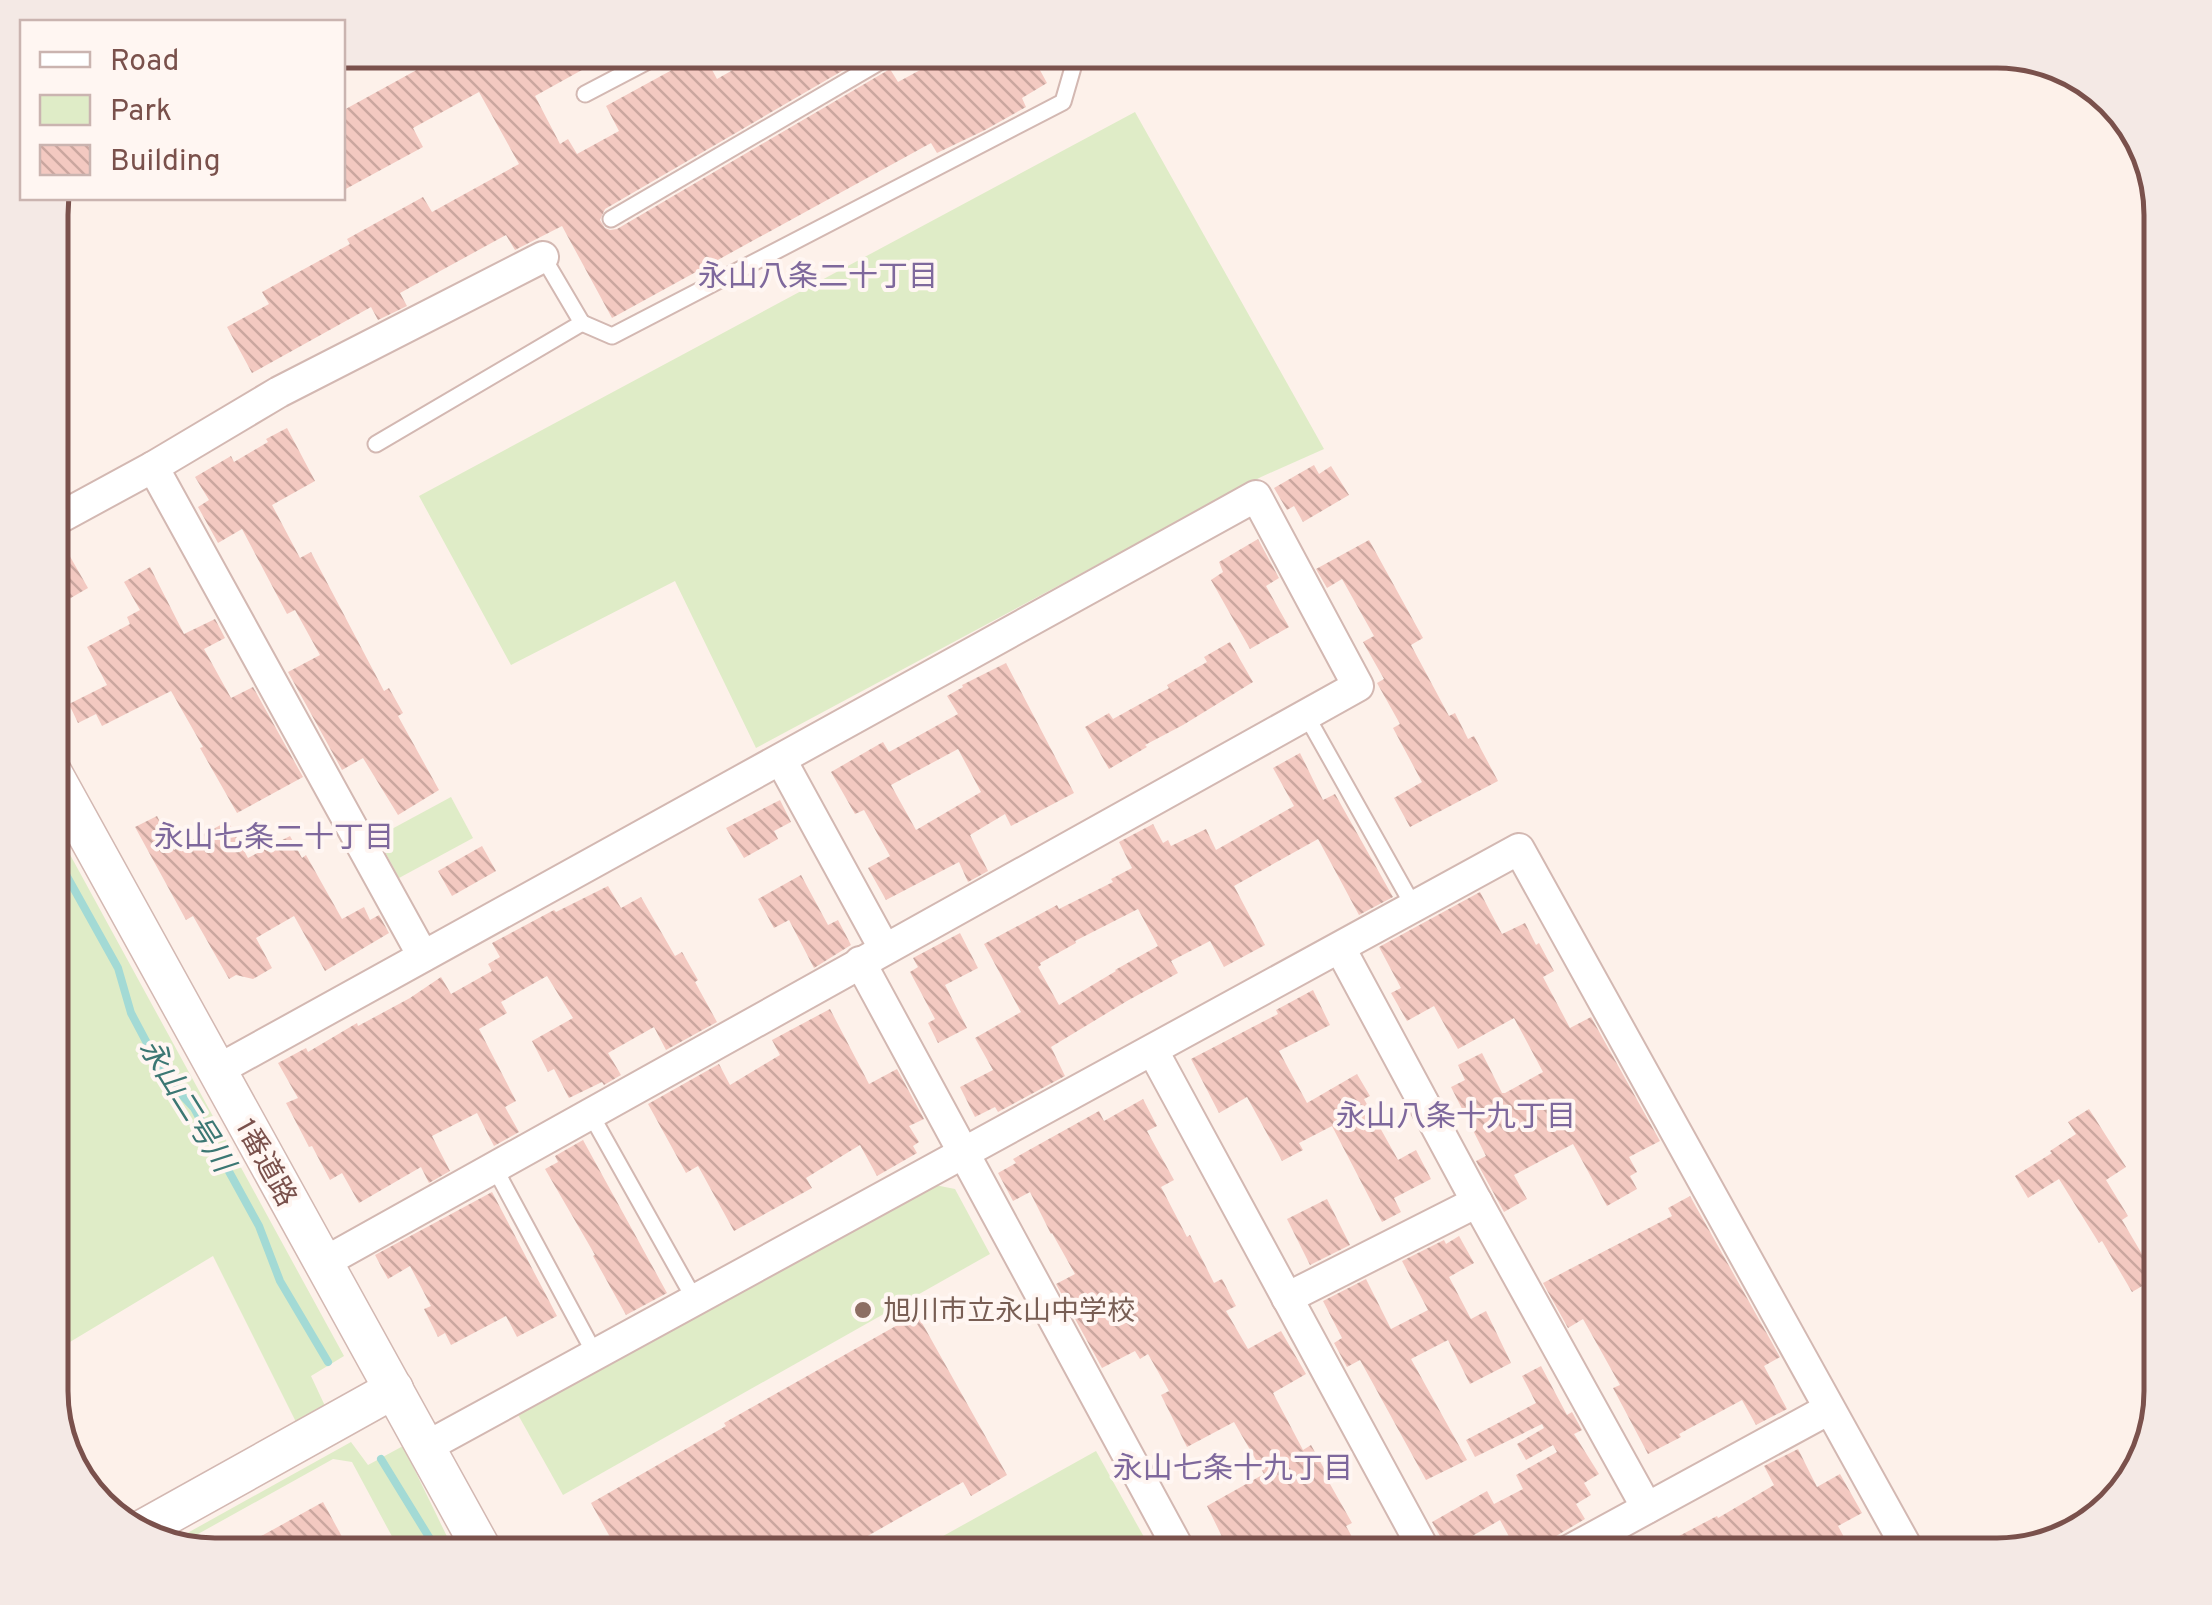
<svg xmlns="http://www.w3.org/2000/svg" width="2212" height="1605" viewBox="0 0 2212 1605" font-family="Overpass,'Noto Sans JP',sans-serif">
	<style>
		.green { fill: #dfecc7 }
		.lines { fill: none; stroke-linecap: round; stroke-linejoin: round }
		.stream { stroke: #a3dad5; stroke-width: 8 }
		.building { fill: url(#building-back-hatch); fill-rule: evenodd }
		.service-casing { stroke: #d3b8b2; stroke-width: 19 }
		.minor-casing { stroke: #d3b8b2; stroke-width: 34 }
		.tertiary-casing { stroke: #d3b8b2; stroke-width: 41 }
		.service { stroke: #fff; stroke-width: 15 }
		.minor { stroke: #fff; stroke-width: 30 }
		.tertiary { stroke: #fff; stroke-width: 38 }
		.education-dot { fill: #8d6e63; stroke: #fff6f2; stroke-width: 4 }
		.labels { text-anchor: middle; stroke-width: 8; stroke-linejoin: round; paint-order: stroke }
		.street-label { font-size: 28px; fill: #7a514c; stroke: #fff6f2 }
		.education-label { font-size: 28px; fill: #785e54; stroke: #fff6f2; text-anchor: start }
		.neighbourhood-label { font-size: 30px; fill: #7e689c; stroke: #fff6f2 }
		.water-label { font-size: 30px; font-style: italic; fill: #3b7773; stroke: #fff6f2 }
		.rim { fill: none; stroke: #7a514c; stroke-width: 5 }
	</style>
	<defs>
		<pattern id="building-back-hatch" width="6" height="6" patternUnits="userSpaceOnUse" patternTransform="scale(2.5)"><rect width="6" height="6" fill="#f3c9c1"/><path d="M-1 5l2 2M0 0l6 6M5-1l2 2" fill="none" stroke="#caa69f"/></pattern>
	</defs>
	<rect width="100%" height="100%" fill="#fdf1ea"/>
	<!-- green -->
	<g class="green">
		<polygon points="1135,112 1324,449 1261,477 756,748 675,581 511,665 419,496"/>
		<polygon points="451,797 473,838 399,878 377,837"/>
		<polygon points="50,818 344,1356 311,1376 325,1406 296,1422 213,1256 50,1354"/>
		<polygon points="935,1185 955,1189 990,1254 563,1495 517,1413"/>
		<polygon points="351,1442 368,1465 403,1446 456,1555 402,1555 352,1462 333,1459 180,1544 173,1541"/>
		<polygon points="1096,1451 1154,1555 909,1555"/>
	</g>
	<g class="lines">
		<!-- stream -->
		<g class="stream">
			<polyline points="50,846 118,968 131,1013 165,1077 194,1108 259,1226 280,1281 328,1362"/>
			<polyline points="381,1459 440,1555"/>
		</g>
	</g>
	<!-- building -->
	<g class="building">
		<polygon points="453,50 618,50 535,96 560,144 568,139 577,154 619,131 606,106 703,53 717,79 768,50 878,50 605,209 600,220 605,228 610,230 617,229 890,69 898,82 957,50 1029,50 1047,83 1022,98 1026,107 985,130 937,153 931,143 612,318 562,226 515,250 506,235 400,293 407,306 378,320 371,307 252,373 227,327 269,304 262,292 350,244 347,239 423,197 432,212 519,164 479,92 413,128 423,147 342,191 342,111"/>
		<polygon points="287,428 315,481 272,505 300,558 311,552 384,691 389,688 403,713 398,716 439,790 398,815 363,758 342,770 288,672 320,655 295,610 287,614 242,529 218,543 198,507 209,500 195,477 231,456 234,462 268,442 266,439"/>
		<polygon points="1314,465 1319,474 1331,466 1349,495 1303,522 1294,506 1287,510 1274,488"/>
		<polygon points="60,539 88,588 50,610 50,542"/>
		<polygon points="1258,539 1279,578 1266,586 1289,627 1250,649 1211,580 1223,572 1219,562"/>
		<polygon points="1369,540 1423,638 1411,645 1426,673 1449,716 1455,713 1468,739 1474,736 1498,781 1410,827 1394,798 1422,782 1393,728 1400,724 1377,683 1384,679 1363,642 1374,636 1342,579 1327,588 1316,569"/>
		<polygon points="150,567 184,634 215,619 225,638 204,649 231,698 253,687 303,777 237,813 200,748 203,747 171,691 102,726 96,714 78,723 69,704 107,685 87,647 130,624 127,617 140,610 124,582"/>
		<polygon points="1230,642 1253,682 1183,725 1145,745 1147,747 1109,769 1085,727 1109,713 1113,719 1169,688 1167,685 1207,662 1204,657"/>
		<path d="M 1006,663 L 1074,793 L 1011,826 L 1005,814 L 970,835 L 988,871 L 968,882 L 959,862 L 886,900 L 868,868 L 890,856 L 864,810 L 855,814 L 831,772 L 883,742 L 889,752 L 958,714 L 947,696 L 963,687 L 962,685 ZM 958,749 L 981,792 L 916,830 L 891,785 Z"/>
		<path d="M 1300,753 L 1323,800 L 1335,794 L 1393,897 L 1359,915 L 1318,839 L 1234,886 L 1265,945 L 1224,967 L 1210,941 L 1171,961 L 1178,973 L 1127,1001 L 1051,1047 L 1065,1076 L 998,1112 L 995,1107 L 975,1117 L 960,1087 L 993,1070 L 975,1038 L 1021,1012 L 984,944 L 1057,905 L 1059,909 L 1113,882 L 1111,879 L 1132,868 L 1119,842 L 1153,824 L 1163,843 L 1168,840 L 1171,846 L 1206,829 L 1216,850 L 1294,806 L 1273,768 ZM 1138,909 L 1158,946 L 1115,970 L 1116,971 L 1059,1005 L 1038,967 L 1041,965 L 1040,963 L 1076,943 L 1075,941 Z"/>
		<polygon points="780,800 791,822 774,831 778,839 744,858 726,828"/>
		<polygon points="157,816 174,850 228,821 248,858 290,836 302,858 306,855 342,919 364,907 370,920 379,915 389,933 325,971 294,916 256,938 272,968 253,979 236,975 229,979 193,916 186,920 135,827"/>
		<polygon points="482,846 496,871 452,896 438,871"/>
		<polygon points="801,875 828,925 838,920 851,945 814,968 789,920 774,928 758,899"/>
		<polygon points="608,886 621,908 641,897 675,956 682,952 698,980 695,982 717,1022 666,1050 654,1027 608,1053 621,1075 604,1085 602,1082 569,1098 554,1069 548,1072 532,1041 573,1018 547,976 501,1002 507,1013 479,1029 516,1101 505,1107 519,1132 494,1146 477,1113 432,1136 450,1171 429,1183 421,1167 359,1203 342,1173 330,1180 312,1146 309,1147 286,1103 298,1098 278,1063 306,1048 308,1052 357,1023 358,1026 410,998 441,977 451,994 492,971 488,964 500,957 492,943 554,910 556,912"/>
		<polygon points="1480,892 1502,934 1525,923 1536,945 1539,943 1554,971 1543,977 1570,1028 1591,1017 1660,1141 1629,1157 1637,1172 1630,1176 1637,1189 1607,1206 1573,1144 1514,1175 1527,1199 1504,1212 1476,1161 1486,1156 1451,1087 1465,1080 1458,1065 1482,1053 1502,1093 1505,1093 1543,1072 1514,1018 1458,1049 1434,1006 1407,1021 1391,993 1401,988 1379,947"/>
		<polygon points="960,933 978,968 945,985 967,1028 938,1043 928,1023 935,1019 910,972 918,967 913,958"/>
		<polygon points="1313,990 1330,1025 1279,1051 1307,1103 1357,1074 1370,1096 1364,1099 1398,1160 1416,1150 1431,1179 1394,1198 1401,1212 1382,1222 1332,1126 1299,1143 1303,1150 1282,1161 1247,1097 1219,1113 1191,1059 1278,1014 1276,1010"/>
		<polygon points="830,1009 869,1084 897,1069 924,1119 909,1126 919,1142 913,1146 917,1153 877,1176 860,1145 806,1178 812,1188 734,1231 698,1166 686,1173 648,1104 719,1064 730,1085 780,1055 772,1040"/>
		<polygon points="1143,1099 1157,1126 1147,1131 1174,1180 1161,1187 1187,1237 1190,1235 1214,1283 1222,1279 1236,1306 1226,1311 1248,1349 1281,1331 1306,1374 1273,1393 1303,1450 1311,1445 1332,1483 1330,1484 1352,1523 1346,1526 1362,1555 1231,1555 1207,1506 1264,1474 1234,1422 1187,1447 1161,1395 1169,1391 1148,1354 1140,1359 1135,1351 1102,1368 1056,1284 1075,1274 1052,1233 1051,1234 1030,1192 1013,1201 998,1173 1016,1163 1013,1159 1099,1111 1104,1121"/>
		<polygon points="2089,1109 2126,1167 2106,1180 2128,1216 2122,1220 2156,1278 2132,1292 2102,1241 2099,1243 2059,1179 2028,1198 2015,1176 2052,1153 2050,1151 2076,1134 2068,1122"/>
		<polygon points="583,1140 667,1293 626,1315 593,1256 595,1255 545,1169 558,1162 555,1156"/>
		<polygon points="492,1192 557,1316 517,1337 506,1316 451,1345 445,1333 438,1337 424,1309 431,1306 410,1266 388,1279 375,1255"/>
		<polygon points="1690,1196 1780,1357 1764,1366 1787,1409 1756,1425 1742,1400 1679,1434 1681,1437 1648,1454 1613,1388 1620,1385 1583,1319 1568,1328 1543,1283 1672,1216 1668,1208"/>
		<polygon points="1327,1199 1350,1245 1310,1265 1287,1219"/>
		<polygon points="1459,1236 1474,1263 1449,1277 1471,1319 1486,1311 1511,1363 1470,1384 1448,1340 1411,1359 1467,1460 1426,1480 1360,1360 1347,1367 1334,1343 1342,1338 1323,1301 1366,1279 1391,1329 1428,1310 1402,1261 1444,1240 1446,1244"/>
		<polygon points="917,1314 1007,1475 971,1496 963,1482 834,1555 620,1555 591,1503 726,1426 724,1423"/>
		<polygon points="1541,1366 1567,1415 1572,1412 1582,1430 1574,1434 1599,1474 1584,1483 1591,1495 1576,1504 1585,1519 1524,1555 1519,1555 1500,1520 1448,1550 1432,1522 1487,1491 1494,1504 1523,1489 1516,1475 1557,1452 1553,1445 1526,1460 1517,1444 1544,1428 1542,1424 1475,1457 1466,1440 1536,1403 1522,1376"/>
		<polygon points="1798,1449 1817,1487 1840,1474 1862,1513 1838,1526 1845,1539 1815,1555 1808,1555 1802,1543 1781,1555 1643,1555 1717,1516 1718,1518 1774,1485 1764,1466"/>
		<polygon points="323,1502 352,1555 227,1555"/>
	</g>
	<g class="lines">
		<defs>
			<g id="service">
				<polyline points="585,94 669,50"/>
				<polyline points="611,219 900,50"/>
				<polyline points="582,323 612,336 1063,102 1074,64 1066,50"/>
				<polyline points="376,444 582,323 543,257"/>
				<polyline points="1306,715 1414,907"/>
				<polyline points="590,1113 695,1300"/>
				<polyline points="494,1167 595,1354"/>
			</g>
			<g id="minor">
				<polyline points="153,467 423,956"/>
				<polyline points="50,523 153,467 279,392 543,257"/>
				<polyline points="781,760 884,948"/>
				<polyline points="1340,948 1477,1202 1647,1508"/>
				<polyline points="860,962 1182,1555"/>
				<polyline points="1153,1051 1427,1555"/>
				<polyline points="216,1071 1256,496 1358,686 323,1263"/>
				<polyline points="1287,1298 1477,1202"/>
				<polyline points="426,1447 1519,849 1911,1555"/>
				<polyline points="1561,1555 1829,1409"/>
			</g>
			<g id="tertiary">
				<polyline points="50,768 485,1555"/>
				<polyline points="141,1530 394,1389"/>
			</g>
		</defs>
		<!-- service casing -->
		<use href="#service" class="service-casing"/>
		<!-- minor casing -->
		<use href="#minor" class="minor-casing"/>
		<!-- tertiary casing -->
		<use href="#tertiary" class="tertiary-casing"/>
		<!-- service -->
		<use href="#service" class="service"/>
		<!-- minor -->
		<use href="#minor" class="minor"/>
		<!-- tertiary -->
		<use href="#tertiary" class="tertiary"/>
	</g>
	<!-- markers -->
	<circle class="education-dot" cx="863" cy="1310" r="10"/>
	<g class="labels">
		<!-- street labels -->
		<g class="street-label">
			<text transform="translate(267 1162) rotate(61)" y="10">1番道路</text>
		</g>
		<!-- education labels -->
		<g class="education-label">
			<text x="883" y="1320">旭川市立永山中学校</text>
		</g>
		<!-- neighbourhood labels -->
		<g class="neighbourhood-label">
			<text x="818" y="286">永山八条二十丁目</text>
			<text x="274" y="847">永山七条二十丁目</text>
			<text x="1456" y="1126">永山八条十九丁目</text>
			<text x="1233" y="1478">永山七条十九丁目</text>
		</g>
		<!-- water labels -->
		<g class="water-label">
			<text transform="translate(187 1105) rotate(58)" y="10">永山二号川</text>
		</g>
	</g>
	<!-- crop -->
	<path d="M0 0H2212V1605H0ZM215 68H1997A147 147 0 0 1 2144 215V1391A147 147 0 0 1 1997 1538H215A147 147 0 0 1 68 1391V215A147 147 0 0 1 215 68Z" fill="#f4e9e5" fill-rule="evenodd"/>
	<path class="rim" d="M215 68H1997A147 147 0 0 1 2144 215V1391A147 147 0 0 1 1997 1538H215A147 147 0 0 1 68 1391V215A147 147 0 0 1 215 68Z"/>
	<!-- legend -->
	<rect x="20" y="20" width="325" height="180" fill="#fff6f2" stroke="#cab4b0" stroke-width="2.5"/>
	<rect x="40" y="52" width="50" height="15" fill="#ffffff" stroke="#cab4b0" stroke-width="2.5"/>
	<text x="110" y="70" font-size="30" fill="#7a514c">Road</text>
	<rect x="40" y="95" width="50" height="30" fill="#dfecc7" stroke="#cab4b0" stroke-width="2.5"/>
	<text x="110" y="120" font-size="30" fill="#7a514c">Park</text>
	<rect x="40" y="145" width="50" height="30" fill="url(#building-back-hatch)" stroke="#cab4b0" stroke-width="2.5"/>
	<text x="110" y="170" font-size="30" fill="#7a514c">Building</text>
</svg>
